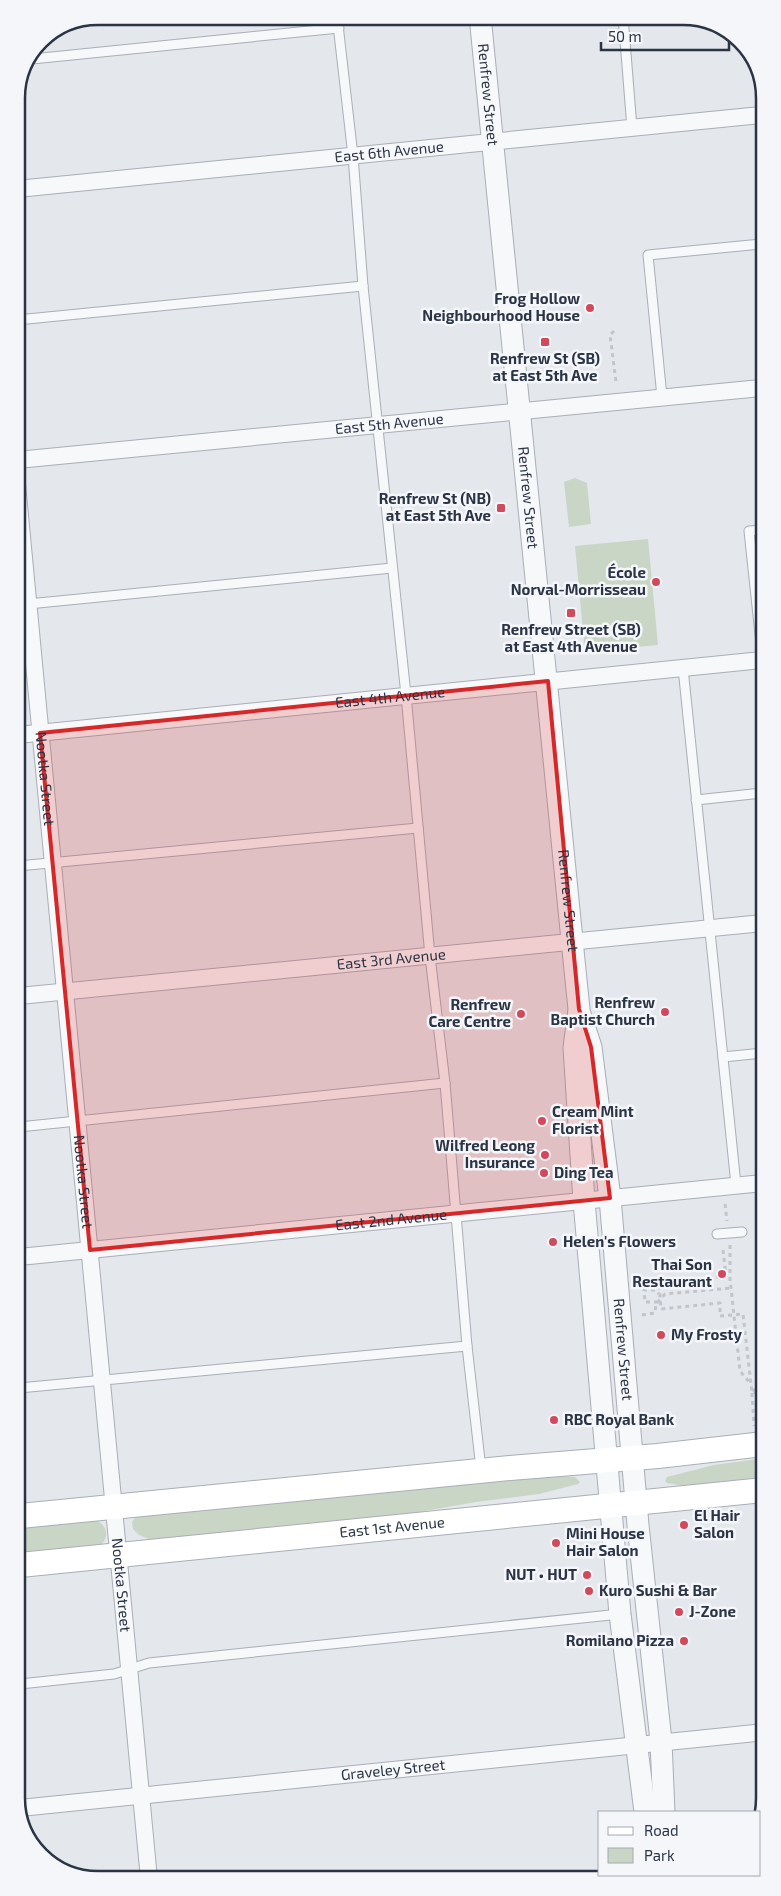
<svg xmlns="http://www.w3.org/2000/svg" width="781" height="1896" viewBox="0 0 781 1896" font-family="'Exo 2',sans-serif">
	<style>
		.green { fill: #c9d6c5 }
		.lines { fill: none; stroke-linecap: round; stroke-linejoin: round }
		.service-casing { stroke: #a9aeb7; stroke-width: 11 }
		.minor-casing { stroke: #a9aeb7; stroke-width: 18 }
		.tertiary-casing { stroke: #a9aeb7; stroke-width: 23 }
		.secondary-casing { stroke: #a9aeb7; stroke-width: 26 }
		.path { stroke: #c2c5cb; stroke-width: 3; stroke-dasharray: 4 4; stroke-linecap: butt }
		.service { stroke: #f7f8fa; stroke-width: 9 }
		.minor { stroke: #f7f8fa; stroke-width: 16 }
		.tertiary { stroke: #f7f8fa; stroke-width: 21 }
		.secondary { stroke: #fff; stroke-width: 24 }
		.marked { fill: #d62828; fill-opacity: 0.2; stroke: #d62828; stroke-width: 4; stroke-linejoin: round }
		.poi-dot { fill: #d1495b; stroke: #f4f6f9; stroke-width: 2 }
		.labels { text-anchor: middle; stroke-width: 5; stroke-linejoin: round; paint-order: stroke }
		.street-label { font-size: 15px; fill: #2b3445; stroke: #f4f6f9 }
		.poi-label { font-size: 15px; font-weight: bold; fill: #2b3445; stroke: #f4f6f9; text-anchor: end }
		.rim { fill: none; stroke: #2b3445; stroke-width: 2.5 }
	</style>
	<rect width="100%" height="100%" fill="#e4e7ec"/>
	<!-- green -->
	<g class="green">
		<polygon points="575,478 587,483 591,524 569,527 564,482"/>
		<polygon points="648,539 658,645 585,652 575,546"/>
		<polygon points="764,1458 764,1481 689,1487 667,1483 665,1481 667,1477 714,1465"/>
		<polygon points="539,1475 575,1477 580,1482 578,1484 539,1494 476,1502 402,1515 154,1541 139,1535 133,1529 132,1522 137,1515"/>
		<path d="M 94,1520 C 107,1523 111,1538 99,1546 L 20,1556 L 20,1528 Z"/>
	</g>
	<g class="lines">
		<defs>
			<g id="service">
				<polyline points="337,16 353,156 363,286 406,695 430,956 445,1083 467,1346 481,1469"/>
				<polyline points="623,16 632,128"/>
				<polyline points="32,59 339,28"/>
				<polyline points="17,320 363,286"/>
				<polyline points="662,397 648,255 761,244"/>
				<polyline points="762,530 749,531 762,653"/>
				<polyline points="18,605 392,568"/>
				<polyline points="683,668 736,1185"/>
				<polyline points="696,800 762,793"/>
				<polyline points="18,866 418,828"/>
				<polyline points="723,1057 763,1053"/>
				<polyline points="19,1127 445,1083"/>
				<polyline points="717,1234 742,1232"/>
				<polyline points="19,1388 467,1346"/>
				<polyline points="760,1491 764,1531"/>
				<polyline points="20,1684 114,1674 149,1663 620,1614"/>
			</g>
			<g id="minor">
				<path id="s1" d="M 17,189 L 761,115"/>
				<path id="s2" d="M 17,460 L 761,388"/>
				<path id="s3" d="M 17,484 L 149,1879"/>
				<path id="s4" d="M 18,735 L 762,660"/>
				<path id="s5" d="M 19,996 L 763,923"/>
				<path id="s6" d="M 19,1257 L 763,1183"/>
				<path id="s7" d="M 20,1808 L 765,1732"/>
			</g>
			<g id="tertiary">
				<path id="s8" d="M 480,16 L 574,960 L 579,1009 L 574,1048 L 584,1201 L 620,1614 L 645,1812"/>
				<path id="s9" d="M 580,1014 L 591,1047 L 610,1198 L 638,1525 L 661,1741 L 664,1812"/>
				<polyline points="660,1875 660,1876"/>
			</g>
			<g id="secondary">
				<polyline points="20,1516 510,1468 658,1456 764,1444"/>
				<path id="s10" d="M 20,1565 L 764,1490"/>
			</g>
		</defs>
		<!-- service casing -->
		<use href="#service" class="service-casing"/>
		<!-- minor casing -->
		<use href="#minor" class="minor-casing"/>
		<!-- tertiary casing -->
		<use href="#tertiary" class="tertiary-casing"/>
		<!-- secondary casing -->
		<use href="#secondary" class="secondary-casing"/>
		<!-- path -->
		<g class="path">
			<polyline points="614,331 610,335 616,382"/>
			<polyline points="725,1204 727,1221"/>
			<polyline points="730,1245 730,1279 740,1371 751,1384"/>
			<polyline points="723,1250 726,1276 659,1283 661,1309 720,1303 720,1316 743,1314 752,1393 760,1392 762,1406 764,1407"/>
			<polyline points="755,1262 763,1261"/>
			<polyline points="639,1284 648,1283 652,1289"/>
			<polyline points="658,1302 645,1302 644,1290 655,1290 659,1294"/>
			<polyline points="642,1315 655,1313 656,1304 665,1294 731,1288"/>
			<polyline points="752,1390 764,1389"/>
			<polyline points="752,1393 754,1426"/>
		</g>
		<!-- service -->
		<use href="#service" class="service"/>
		<!-- minor -->
		<use href="#minor" class="minor"/>
		<!-- tertiary -->
		<use href="#tertiary" class="tertiary"/>
		<!-- secondary -->
		<use href="#secondary" class="secondary"/>
	</g>
	<!-- marked area -->
	<path class="marked" d="M 548,681 L 579,1009 L 591,1047 L 610,1198 L 90,1250 L 40,733 Z"/>
	<!-- markers -->
	<g class="poi-dot">
		<circle cx="590" cy="308" r="5"/>
		<rect x="540" y="337" width="10" height="10" rx="2.5"/>
		<rect x="496" y="503" width="10" height="10" rx="2.5"/>
		<circle cx="656" cy="582" r="5"/>
		<rect x="566" y="608" width="10" height="10" rx="2.5"/>
		<circle cx="665" cy="1012" r="5"/>
		<circle cx="521" cy="1014" r="5"/>
		<circle cx="542" cy="1121" r="5"/>
		<circle cx="545" cy="1155" r="5"/>
		<circle cx="544" cy="1173" r="5"/>
		<circle cx="553" cy="1242" r="5"/>
		<circle cx="722" cy="1274" r="5"/>
		<circle cx="661" cy="1335" r="5"/>
		<circle cx="554" cy="1420" r="5"/>
		<circle cx="684" cy="1525" r="5"/>
		<circle cx="556" cy="1543" r="5"/>
		<circle cx="587" cy="1575" r="5"/>
		<circle cx="589" cy="1591" r="5"/>
		<circle cx="679" cy="1612" r="5"/>
		<circle cx="684" cy="1641" r="5"/>
	</g>
	<g class="labels">
		<!-- street labels -->
		<g class="street-label">
			<text dy="5" stroke="none"><textPath href="#s8" startOffset="79">Renfrew Street</textPath></text>
			<text dy="5" stroke="none"><textPath href="#s1" startOffset="374">East 6th Avenue</textPath></text>
			<text dy="5" stroke="none"><textPath href="#s2" startOffset="374">East 5th Avenue</textPath></text>
			<text dy="5" stroke="none"><textPath href="#s8" startOffset="484">Renfrew Street</textPath></text>
			<text dy="5" stroke="none"><textPath href="#s4" startOffset="374">East 4th Avenue</textPath></text>
			<text dy="5" stroke="none"><textPath href="#s3" startOffset="296">Nootka Street</textPath></text>
			<text dy="5" stroke="none"><textPath href="#s8" startOffset="889">Renfrew Street</textPath></text>
			<text dy="5" stroke="none"><textPath href="#s5" startOffset="374">East 3rd Avenue</textPath></text>
			<text dy="5" stroke="none"><textPath href="#s3" startOffset="701">Nootka Street</textPath></text>
			<text dy="5" stroke="none"><textPath href="#s6" startOffset="374">East 2nd Avenue</textPath></text>
			<text dy="5" stroke="none"><textPath href="#s9" startOffset="339">Renfrew Street</textPath></text>
			<text dy="5" stroke="none"><textPath href="#s10" startOffset="374">East 1st Avenue</textPath></text>
			<text dy="5" stroke="none"><textPath href="#s3" startOffset="1106">Nootka Street</textPath></text>
			<text dy="5" stroke="none"><textPath href="#s7" startOffset="375">Graveley Street</textPath></text>
		</g>
		<!-- poi labels -->
		<g class="poi-label">
			<text x="580" y="304">Frog Hollow<tspan x="580" dy="17">Neighbourhood House</tspan></text>
			<text x="545" y="364" text-anchor="middle">Renfrew St (SB)<tspan x="545" dy="17">at East 5th Ave</tspan></text>
			<text x="491" y="504">Renfrew St (NB)<tspan x="491" dy="17">at East 5th Ave</tspan></text>
			<text x="646" y="578">École<tspan x="646" dy="17">Norval-Morrisseau</tspan></text>
			<text x="571" y="635" text-anchor="middle">Renfrew Street (SB)<tspan x="571" dy="17">at East 4th Avenue</tspan></text>
			<text x="655" y="1008">Renfrew<tspan x="655" dy="17">Baptist Church</tspan></text>
			<text x="511" y="1010">Renfrew<tspan x="511" dy="17">Care Centre</tspan></text>
			<text x="552" y="1117" text-anchor="start">Cream Mint<tspan x="552" dy="17">Florist</tspan></text>
			<text x="535" y="1151">Wilfred Leong<tspan x="535" dy="17">Insurance</tspan></text>
			<text x="554" y="1178" text-anchor="start">Ding Tea</text>
			<text x="563" y="1247" text-anchor="start">Helen's Flowers</text>
			<text x="712" y="1270">Thai Son<tspan x="712" dy="17">Restaurant</tspan></text>
			<text x="671" y="1340" text-anchor="start">My Frosty</text>
			<text x="564" y="1425" text-anchor="start">RBC Royal Bank</text>
			<text x="694" y="1521" text-anchor="start">El Hair<tspan x="694" dy="17">Salon</tspan></text>
			<text x="566" y="1539" text-anchor="start">Mini House<tspan x="566" dy="17">Hair Salon</tspan></text>
			<text x="577" y="1580">NUT • HUT</text>
			<text x="599" y="1596" text-anchor="start">Kuro Sushi &amp; Bar</text>
			<text x="689" y="1617" text-anchor="start">J-Zone</text>
			<text x="674" y="1646">Romilano Pizza</text>
		</g>
	</g>
	<!-- crop -->
	<path d="M0 0H781V1896H0ZM98 25H683A73 73 0 0 1 756 98V1798A73 73 0 0 1 683 1871H98A73 73 0 0 1 25 1798V98A73 73 0 0 1 98 25Z" fill="#f4f6f9" fill-rule="evenodd"/>
	<path class="rim" d="M98 25H683A73 73 0 0 1 756 98V1798A73 73 0 0 1 683 1871H98A73 73 0 0 1 25 1798V98A73 73 0 0 1 98 25Z"/>
	<!-- legend -->
	<rect x="598" y="1811" width="162" height="65" fill="#f4f6f9" stroke="#a4a8b1"/>
	<rect x="608" y="1827" width="25" height="8" fill="#ffffff" stroke="#a4a8b1"/>
	<text x="644" y="1836" font-size="15" fill="#2b3445">Road</text>
	<rect x="608" y="1848" width="25" height="15" fill="#c9d6c5" stroke="#a4a8b1"/>
	<text x="644" y="1861" font-size="15" fill="#2b3445">Park</text>
	<!-- scale -->
	<path d="M601 42v8h128v-8" fill="none" stroke="#2b3445" stroke-width="2.5"/>
	<text x="608" y="42" font-size="15" fill="#2b3445" stroke="#f4f6f9" stroke-width="4" paint-order="stroke">50 m</text>
</svg>
